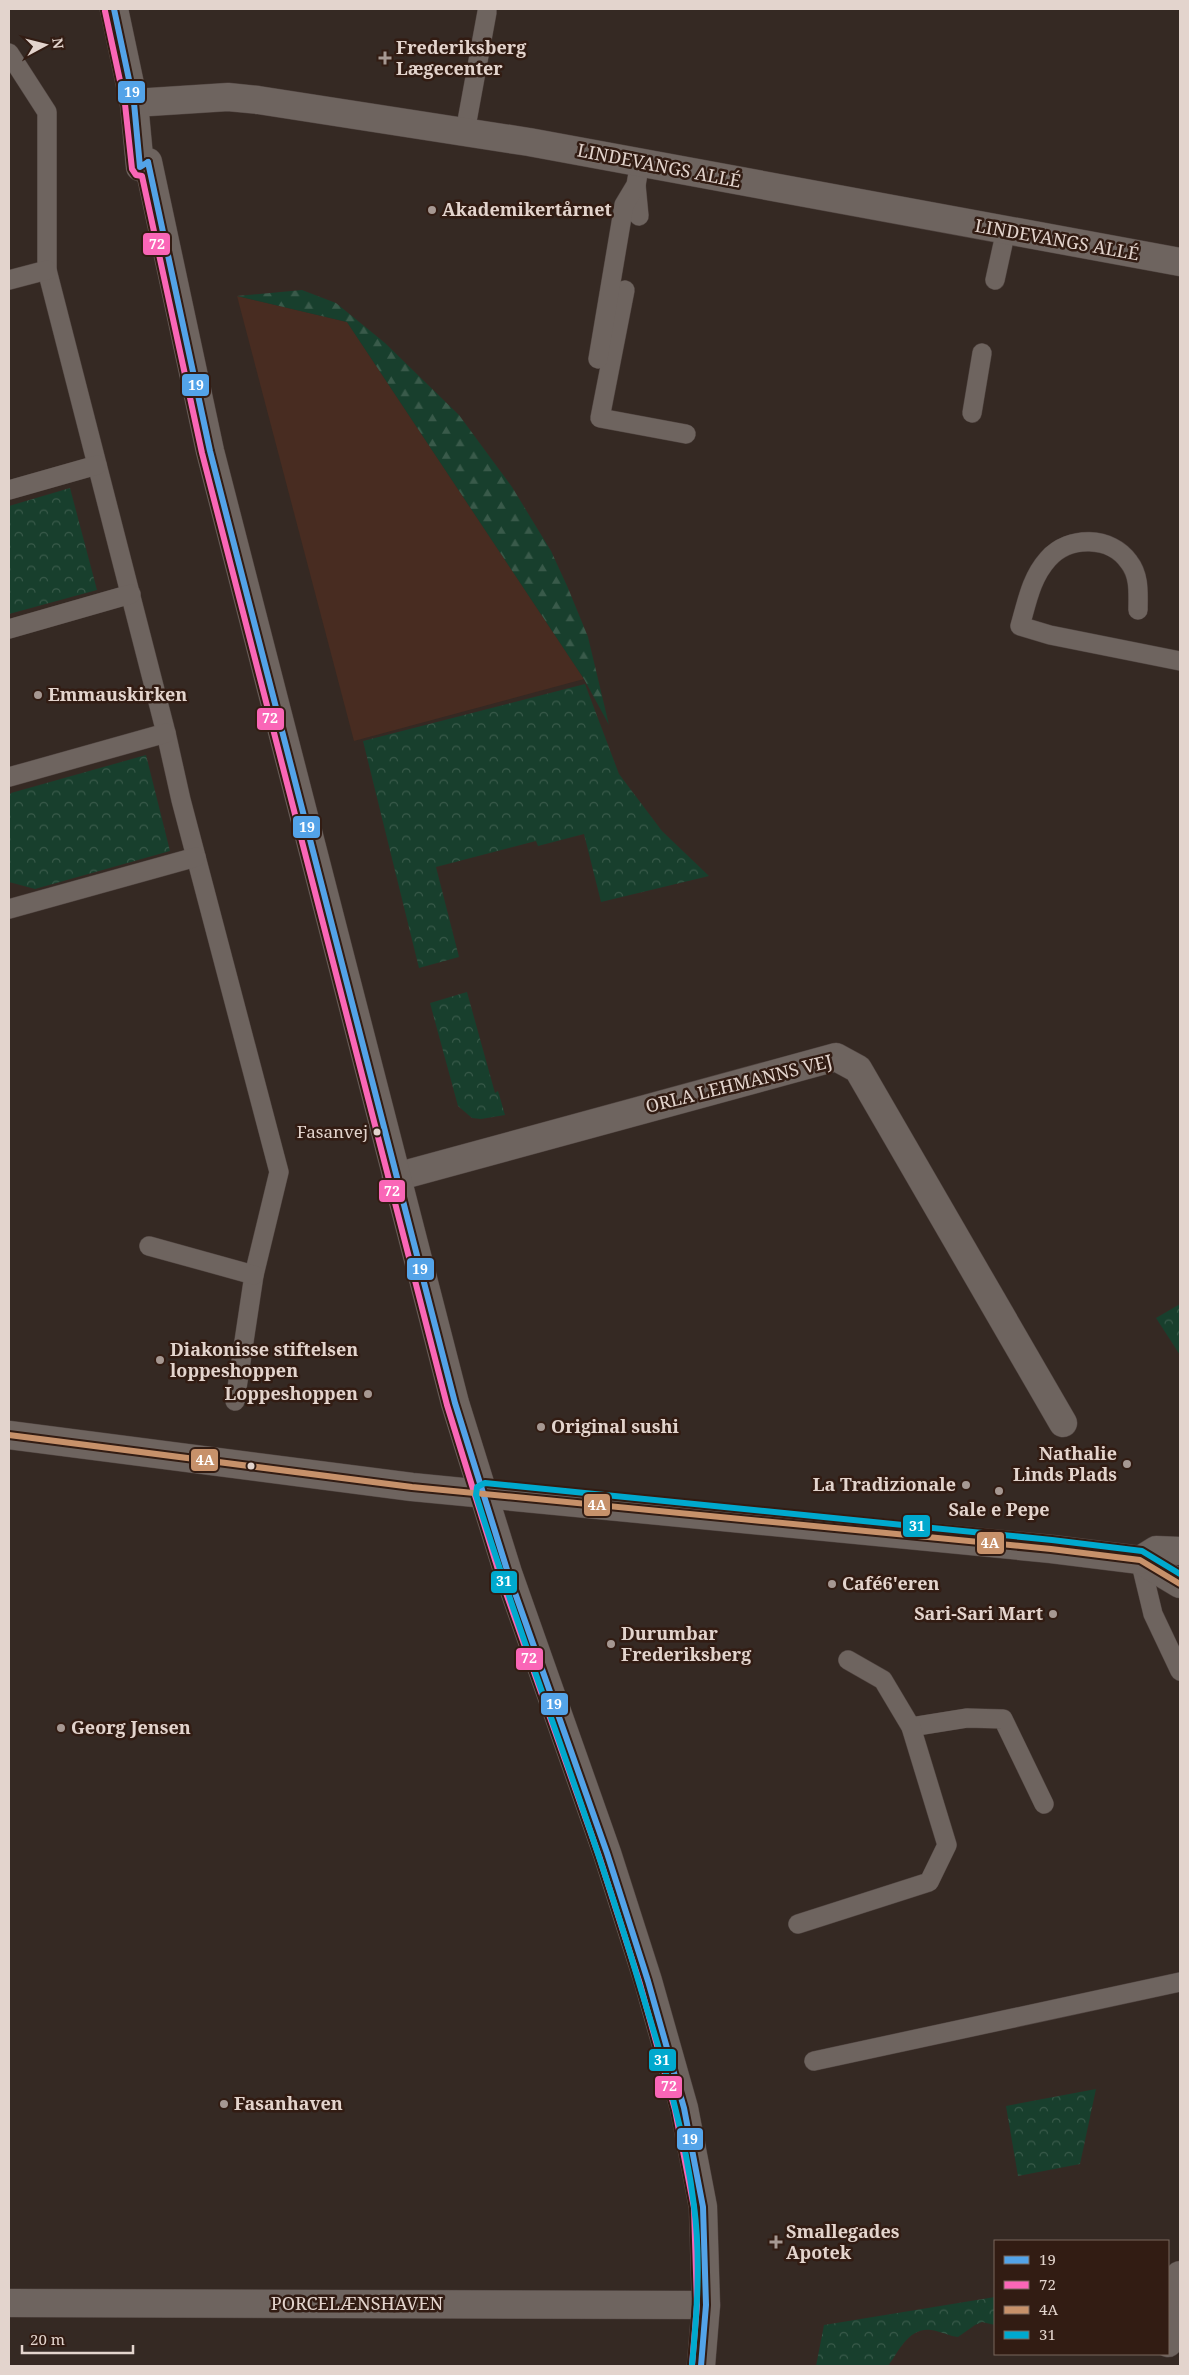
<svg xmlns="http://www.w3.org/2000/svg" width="1189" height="2375" viewBox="0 0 1189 2375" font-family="'Noto Serif',serif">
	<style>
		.built { fill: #482c21 }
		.forest { fill: url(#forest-firs) }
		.park { fill: url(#park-crowns) }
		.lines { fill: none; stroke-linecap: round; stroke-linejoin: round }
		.service-casing { stroke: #504440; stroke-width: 20 }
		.minor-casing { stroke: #504440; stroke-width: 29 }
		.tertiary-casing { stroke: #504440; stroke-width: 29 }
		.service { stroke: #6e645f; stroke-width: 19 }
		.minor { stroke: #6e645f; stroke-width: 28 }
		.tertiary { stroke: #6e645f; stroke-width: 28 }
		.bus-1-casing { stroke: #321c13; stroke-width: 10 }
		.bus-2-casing { stroke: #321c13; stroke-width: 10 }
		.bus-3-casing { stroke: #321c13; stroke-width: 10 }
		.bus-4-casing { stroke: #321c13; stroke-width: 10 }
		.bus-1 { stroke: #53a3e8; stroke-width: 6 }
		.bus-2 { stroke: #fa66b7; stroke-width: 6 }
		.bus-3 { stroke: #c7916a; stroke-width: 6 }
		.bus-4 { stroke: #00a9ce; stroke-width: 6 }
		.poi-dot { fill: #a69892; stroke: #321c13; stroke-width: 2 }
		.bus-dot { fill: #e3d4cd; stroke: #321c13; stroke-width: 2 }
		.labels { text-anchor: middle; stroke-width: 5; stroke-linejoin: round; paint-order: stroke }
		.bus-label { font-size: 17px; fill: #e3d4cd; stroke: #321c13; text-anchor: end }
		.poi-label { font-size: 18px; font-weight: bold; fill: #e3d4cd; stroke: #321c13; text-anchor: start }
		.street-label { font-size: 18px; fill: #e3d4cd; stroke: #321c13 }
		.line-badge { stroke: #321c13; stroke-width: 2 }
		.badge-label { font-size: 14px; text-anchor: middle; font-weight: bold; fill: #fff }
	</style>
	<defs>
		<pattern id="forest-firs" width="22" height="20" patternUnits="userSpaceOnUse" patternTransform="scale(1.25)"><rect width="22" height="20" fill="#183f2d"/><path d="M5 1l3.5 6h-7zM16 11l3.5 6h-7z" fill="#395a4a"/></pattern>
		<pattern id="park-crowns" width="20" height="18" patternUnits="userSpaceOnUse" patternTransform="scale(1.25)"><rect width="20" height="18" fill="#183f2d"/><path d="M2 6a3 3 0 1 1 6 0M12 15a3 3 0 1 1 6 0" fill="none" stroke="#395a4a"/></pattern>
	</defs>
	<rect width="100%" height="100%" fill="#352923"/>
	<!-- built -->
	<polygon class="built" points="237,296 347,322 584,679 354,741"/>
	<!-- forest -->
	<polygon class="forest" points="302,290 336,303 385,343 459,415 512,487 551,551 568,588 588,637 609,725 584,679 347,322 237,296"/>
	<!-- park -->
	<g class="park">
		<polygon points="70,488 97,590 9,614 9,506"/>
		<polygon points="585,684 619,774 662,831 709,876 601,902 584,834 538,846 536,841 436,867 459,957 419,968 363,741"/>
		<polygon points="146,755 170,851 35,889 9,882 9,796 11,793"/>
		<polygon points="467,992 495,1093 498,1091 505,1115 481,1119 472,1118 458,1106 430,1003"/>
		<polygon points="1180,1304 1180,1355 1156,1318"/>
		<polygon points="1096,2089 1080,2164 1018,2176 1006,2106"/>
		<path d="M 995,2297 L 995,2325 L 982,2322 L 975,2325 L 958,2337 C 949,2336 940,2331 931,2330 C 909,2327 899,2351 888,2366 L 816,2366 L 824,2325 Z"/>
	</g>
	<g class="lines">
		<defs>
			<g id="service">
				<polyline points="9,53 47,112 47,270 166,733 181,800 279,1172 254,1275 235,1401"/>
				<polyline points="465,132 487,12"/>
				<polyline points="636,185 639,216"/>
				<polyline points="9,280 47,270"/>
				<polyline points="995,280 1006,230"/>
				<polyline points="625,290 600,418 686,434"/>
				<polyline points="598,359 624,205 636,185 640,162"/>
				<polyline points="972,413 982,353"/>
				<polyline points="9,490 97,465"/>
				<path d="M 1138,610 C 1138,594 1140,576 1129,562 C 1111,536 1069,535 1048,559 C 1031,578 1027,602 1020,626 L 1050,635 L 1180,661"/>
				<polyline points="9,629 131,594"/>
				<polyline points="9,777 166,733"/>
				<polyline points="9,909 196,857"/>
				<polyline points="149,1246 254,1275"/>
				<polyline points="1140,1560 1153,1614 1180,1671"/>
				<polyline points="911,1727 967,1718 1003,1719 1044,1804"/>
				<polyline points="798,1924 929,1882 947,1845 911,1727 883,1680 848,1660"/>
				<polyline points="814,2061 1180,1982"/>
			</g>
			<g id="minor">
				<polyline points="134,103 228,97 258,100 529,142 1180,262"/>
				<polyline points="396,1177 836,1057 858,1069 1063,1423"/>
				<polyline points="9,2303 706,2305"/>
				<polyline points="1168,2343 1180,2275"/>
			</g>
			<g id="tertiary">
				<polyline points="114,9 134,103 140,167 148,162 210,451 455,1403 508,1573 607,1853 648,1981 684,2108 703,2207 706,2305 701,2366"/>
				<polyline points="9,1435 412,1487 1051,1549 1140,1560 1180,1584"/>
				<polyline points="1140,1560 1156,1550 1180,1551"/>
			</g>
		</defs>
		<!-- service casing -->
		<use href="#service" class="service-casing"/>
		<!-- minor casing -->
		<use href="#minor" class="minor-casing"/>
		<!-- tertiary casing -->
		<use href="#tertiary" class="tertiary-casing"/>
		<!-- service -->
		<use href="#service" class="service"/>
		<!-- minor -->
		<use href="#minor" class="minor"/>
		<!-- tertiary -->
		<use href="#tertiary" class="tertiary"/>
		<defs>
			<g id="bus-1">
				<polyline points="114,9 134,103 140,167 148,162"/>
				<polyline points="148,162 210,451 455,1403 508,1573 607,1853 648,1981 684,2108 703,2207 706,2305 701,2366"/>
			</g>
			<polyline id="bus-2" points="105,11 125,104 132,169 136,175 142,176 202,453 447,1405 500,1576 599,1856 640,1984 675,2110 694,2208 697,2305 692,2365"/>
			<polyline id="bus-3" points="9,1435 412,1487 1051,1549 1140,1560 1180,1584"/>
			<path id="bus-4" d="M 692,2365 C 697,2313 701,2259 694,2206 C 685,2131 662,2058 640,1986 C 591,1820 527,1659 476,1495 L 477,1487 L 485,1483 L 1052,1540 L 1142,1551 L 1180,1574"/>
		</defs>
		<!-- bus-1 casing -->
		<use href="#bus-1" class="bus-1-casing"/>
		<!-- bus-2 casing -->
		<use href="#bus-2" class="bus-2-casing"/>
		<!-- bus-3 casing -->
		<use href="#bus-3" class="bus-3-casing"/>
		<!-- bus-4 casing -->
		<use href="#bus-4" class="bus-4-casing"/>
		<!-- bus-1 -->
		<use href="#bus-1" class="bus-1"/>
		<!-- bus-2 -->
		<use href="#bus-2" class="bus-2"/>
		<!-- bus-3 -->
		<use href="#bus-3" class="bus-3"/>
		<!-- bus-4 -->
		<use href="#bus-4" class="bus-4"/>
	</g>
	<!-- markers -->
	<g class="poi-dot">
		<path d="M382.5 50.5h5v5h5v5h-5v5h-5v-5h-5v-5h5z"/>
		<circle cx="432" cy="210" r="5"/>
		<circle cx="38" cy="695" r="5"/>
		<circle cx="160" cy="1360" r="5"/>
		<circle cx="368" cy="1394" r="5"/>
		<circle cx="541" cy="1427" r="5"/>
		<circle cx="1127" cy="1464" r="5"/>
		<circle cx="966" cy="1485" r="5"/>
		<circle cx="999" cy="1491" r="5"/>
		<circle cx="832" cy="1584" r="5"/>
		<circle cx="1053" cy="1614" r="5"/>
		<circle cx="611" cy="1644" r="5"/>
		<circle cx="61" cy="1728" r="5"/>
		<circle cx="224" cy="2104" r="5"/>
		<path d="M773.5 2234.5h5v5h5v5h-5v5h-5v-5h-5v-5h5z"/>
	</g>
	<g class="bus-dot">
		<circle cx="377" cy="1132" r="4.5"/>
		<circle cx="251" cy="1466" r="4.5"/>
	</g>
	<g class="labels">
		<!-- bus labels -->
		<g class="bus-label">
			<text x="368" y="1138">Fasanvej</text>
		</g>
		<!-- poi labels -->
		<g class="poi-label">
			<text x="396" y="54">Frederiksberg<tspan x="396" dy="21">Lægecenter</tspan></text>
			<text x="442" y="216">Akademikertårnet</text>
			<text x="48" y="701">Emmauskirken</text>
			<text x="170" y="1356">Diakonisse stiftelsen<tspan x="170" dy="21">loppeshoppen</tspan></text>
			<text x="358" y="1400" text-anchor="end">Loppeshoppen</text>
			<text x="551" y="1433">Original sushi</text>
			<text x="1117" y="1460" text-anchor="end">Nathalie<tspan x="1117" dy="21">Linds Plads</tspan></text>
			<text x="956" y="1491" text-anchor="end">La Tradizionale</text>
			<text x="999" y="1516" text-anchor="middle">Sale e Pepe</text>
			<text x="842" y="1590">Café6'eren</text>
			<text x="1043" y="1620" text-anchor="end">Sari-Sari Mart</text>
			<text x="621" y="1640">Durumbar<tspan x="621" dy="21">Frederiksberg</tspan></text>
			<text x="71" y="1734">Georg Jensen</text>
			<text x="234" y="2110">Fasanhaven</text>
			<text x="786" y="2238">Smallegades<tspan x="786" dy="21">Apotek</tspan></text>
		</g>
		<!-- street labels -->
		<g class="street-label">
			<text transform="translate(659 166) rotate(11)" y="6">LINDEVANGS ALLÉ</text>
			<text transform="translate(1057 240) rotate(10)" y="6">LINDEVANGS ALLÉ</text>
			<text transform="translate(739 1084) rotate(-14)" y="6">ORLA LEHMANNS VEJ</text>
			<text x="357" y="2310">PORCELÆNSHAVEN</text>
		</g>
	</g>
	<g class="line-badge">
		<rect x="117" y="80" width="29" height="24" rx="5" fill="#53a3e8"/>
		<rect x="142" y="232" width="29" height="24" rx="5" fill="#fa66b7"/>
		<rect x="181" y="373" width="29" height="24" rx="5" fill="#53a3e8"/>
		<rect x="256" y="707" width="29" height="24" rx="5" fill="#fa66b7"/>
		<rect x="292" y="815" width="29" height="24" rx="5" fill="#53a3e8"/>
		<rect x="378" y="1179" width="28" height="24" rx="5" fill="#fa66b7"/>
		<rect x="406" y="1257" width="29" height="24" rx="5" fill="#53a3e8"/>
		<rect x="190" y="1448" width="29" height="24" rx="5" fill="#c7916a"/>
		<rect x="583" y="1493" width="28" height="24" rx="5" fill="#c7916a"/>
		<rect x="902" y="1514" width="29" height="24" rx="5" fill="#00a9ce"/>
		<rect x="976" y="1531" width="29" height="24" rx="5" fill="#c7916a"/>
		<rect x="490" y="1570" width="28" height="24" rx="5" fill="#00a9ce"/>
		<rect x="515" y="1647" width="29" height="24" rx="5" fill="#fa66b7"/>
		<rect x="540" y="1692" width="29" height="24" rx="5" fill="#53a3e8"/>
		<rect x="648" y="2048" width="29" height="24" rx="5" fill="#00a9ce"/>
		<rect x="654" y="2075" width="29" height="24" rx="5" fill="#fa66b7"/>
		<rect x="676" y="2127" width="28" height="24" rx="5" fill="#53a3e8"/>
	</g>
	<g class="badge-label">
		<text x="132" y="97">19</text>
		<text x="157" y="249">72</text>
		<text x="196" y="390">19</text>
		<text x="270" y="723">72</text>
		<text x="307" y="832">19</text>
		<text x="392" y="1196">72</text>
		<text x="420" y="1274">19</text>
		<text x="205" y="1465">4A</text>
		<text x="597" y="1510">4A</text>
		<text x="917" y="1531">31</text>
		<text x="990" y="1548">4A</text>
		<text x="504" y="1586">31</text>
		<text x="529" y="1663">72</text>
		<text x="554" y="1709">19</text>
		<text x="662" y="2065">31</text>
		<text x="669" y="2091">72</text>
		<text x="690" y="2144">19</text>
	</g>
	<!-- border -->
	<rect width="1189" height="2375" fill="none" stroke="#e3d4cd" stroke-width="20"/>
	<!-- legend -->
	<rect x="994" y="2240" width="175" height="115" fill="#321c13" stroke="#79665d"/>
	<rect x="1004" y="2256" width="25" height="8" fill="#53a3e8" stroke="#79665d"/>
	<text x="1039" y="2265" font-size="15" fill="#e3d4cd">19</text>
	<rect x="1004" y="2281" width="25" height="8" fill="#fa66b7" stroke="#79665d"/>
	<text x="1039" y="2290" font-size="15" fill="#e3d4cd">72</text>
	<rect x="1004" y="2306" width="25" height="8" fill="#c7916a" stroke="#79665d"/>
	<text x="1039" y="2315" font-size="15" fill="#e3d4cd">4A</text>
	<rect x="1004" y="2331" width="25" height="8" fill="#00a9ce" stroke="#79665d"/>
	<text x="1039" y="2340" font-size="15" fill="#e3d4cd">31</text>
	<!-- north arrow -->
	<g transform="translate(45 45) rotate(83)" stroke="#321c13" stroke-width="4" paint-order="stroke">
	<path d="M0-4L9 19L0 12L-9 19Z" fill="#e3d4cd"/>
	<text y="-8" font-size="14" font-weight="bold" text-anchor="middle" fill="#e3d4cd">N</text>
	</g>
	<!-- scale -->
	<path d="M22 2345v8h111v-8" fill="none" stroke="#e3d4cd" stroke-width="2.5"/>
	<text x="30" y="2345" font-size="15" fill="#e3d4cd" stroke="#321c13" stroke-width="4" paint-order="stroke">20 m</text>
</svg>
